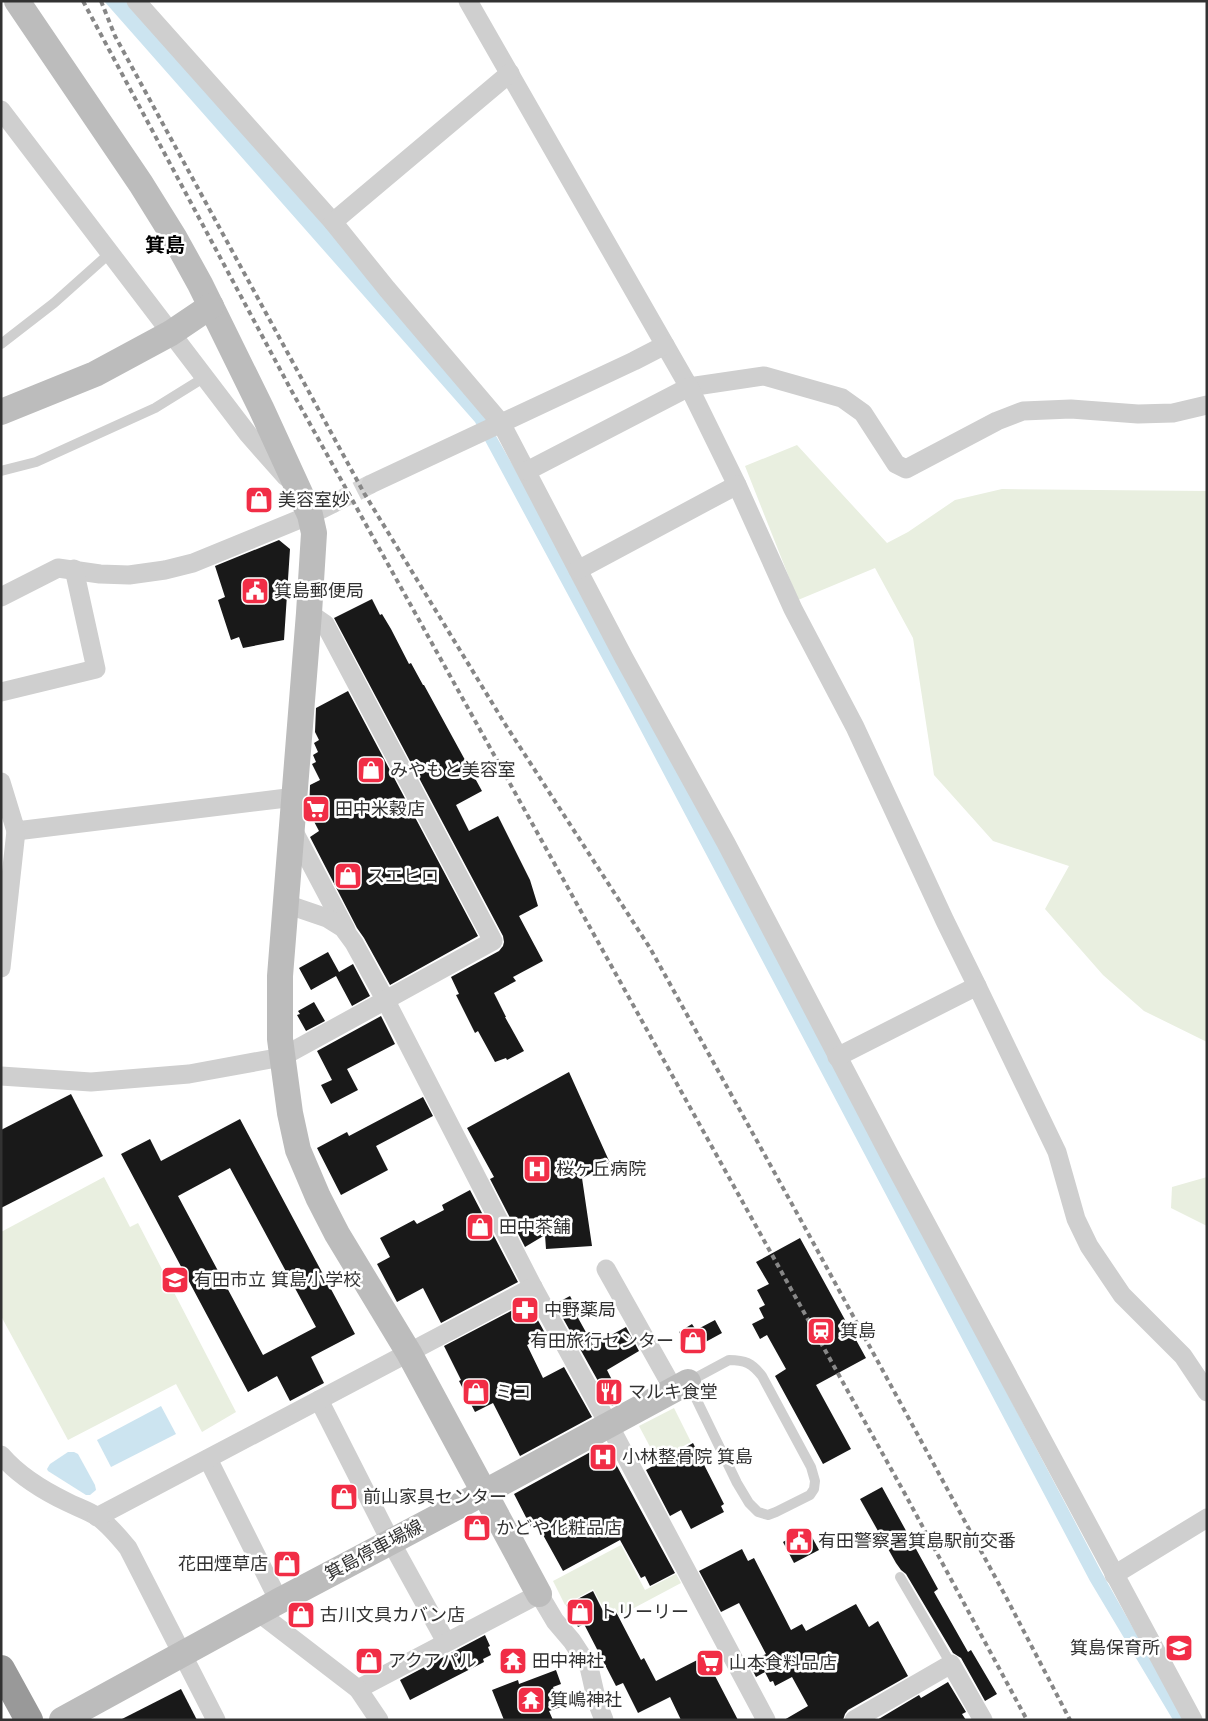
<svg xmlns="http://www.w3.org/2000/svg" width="1208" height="1721" viewBox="0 0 1208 1721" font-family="Arial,'Noto Sans JP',sans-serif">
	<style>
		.green { fill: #e9efe0 }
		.water { fill: #cce4f0 }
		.building { fill: #191919; fill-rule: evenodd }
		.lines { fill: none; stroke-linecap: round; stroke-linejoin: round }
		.street-tunnel { stroke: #d6d6d6; stroke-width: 19; stroke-dasharray: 19 9; stroke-linecap: butt }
		.lane { stroke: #cfcfcf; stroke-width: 10 }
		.street { stroke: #cfcfcf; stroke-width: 19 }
		.secondary { stroke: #bcbcbc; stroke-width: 26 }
		.highway { stroke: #999; stroke-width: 28 }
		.rail { stroke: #878787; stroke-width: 4; stroke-dasharray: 5 4; stroke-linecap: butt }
		.labels { text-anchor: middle; stroke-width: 5; stroke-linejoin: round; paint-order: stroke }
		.poi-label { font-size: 18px; fill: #323232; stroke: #fff; text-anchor: start }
		.street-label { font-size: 18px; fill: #323232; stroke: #fff }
		.quarter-label { font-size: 20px; font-weight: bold; fill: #000; stroke: #fff }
	</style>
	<rect width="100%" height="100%" fill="#fff"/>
	<!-- green -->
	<g class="green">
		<polygon points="797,445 887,543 908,532 955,500 1002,489 1207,491 1207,1042 1144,1011 1103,975 1045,909 1069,866 993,841 934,775 913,638 875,568 798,600 745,466"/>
		<polygon points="104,1177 130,1227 138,1223 236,1412 202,1432 176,1384 68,1440 1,1316 1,1232"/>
		<polygon points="1207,1177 1207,1226 1171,1208 1172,1187"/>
		<polygon points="674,1408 691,1442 657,1460 639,1426"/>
		<polygon points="621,1545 645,1590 676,1574 681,1583 619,1616 615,1608 606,1613 593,1589 565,1605 553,1581"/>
	</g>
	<!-- water -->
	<g class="water">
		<polygon points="104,1 127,1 338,241 478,404 583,589 1102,1573 1185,1720 1173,1720 1090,1581 630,710 475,422"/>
		<polygon points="161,1406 176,1434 111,1467 97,1440"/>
		<polygon points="68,1452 74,1452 78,1454 95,1485 96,1490 90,1495 86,1495 48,1471 47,1469 50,1464"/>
	</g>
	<!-- building -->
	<g class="building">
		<polygon points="279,540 290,549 284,640 243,648 239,637 231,640 218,600 225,597 215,566"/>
		<polygon points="372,599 380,615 382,614 391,629 409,664 411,663 423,685 424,685 482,791 456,805 469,831 498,816 530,880 538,906 519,916 543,961 513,977 516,981 494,993 506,1017 505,1017 524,1051 507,1060 506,1058 495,1062 478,1031 475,1033 456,995 459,994 451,977 499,951 503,946 504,942 503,936 334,618"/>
		<polygon points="348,691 478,936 390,985 364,938 357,928 310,837 319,831 309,812 310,785 320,780 312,764 316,762 313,755 318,752 314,743 319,740 315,732 316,708"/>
		<polygon points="328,952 339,972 353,964 370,996 352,1006 336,976 311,990 299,968"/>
		<polygon points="314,1002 325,1021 306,1031 297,1015 300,1014 298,1011"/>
		<polygon points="381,1016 395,1044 347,1069 358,1090 331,1104 321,1085 332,1080 317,1051"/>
		<polygon points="569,1072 610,1163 582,1178 592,1246 546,1249 545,1235 525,1247 490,1179 494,1177 467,1128"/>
		<polygon points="71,1094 103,1156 1,1208 1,1130"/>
		<polygon points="423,1097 433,1116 376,1146 388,1170 341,1195 317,1148 347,1132 349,1136"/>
		<path d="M 240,1119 L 355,1334 L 311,1357 L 324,1383 L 290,1401 L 277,1376 L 248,1392 L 121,1154 L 150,1139 L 161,1161 ZM 230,1168 L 316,1327 L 263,1355 L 178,1196 Z"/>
		<polygon points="470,1190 518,1282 441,1323 423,1288 397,1302 377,1264 390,1257 380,1238 414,1220 417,1224 444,1210 442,1205"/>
		<polygon points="800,1238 866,1358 816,1385 851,1449 823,1464 775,1376 786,1369 767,1335 760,1339 752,1324 764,1318 759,1308 765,1305 757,1290 769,1284 756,1262"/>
		<polygon points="570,1296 580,1315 577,1316 593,1345 626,1327 639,1351 607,1370 622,1400 612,1406 555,1304"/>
		<polygon points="528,1302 546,1335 527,1345 543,1378 564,1367 592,1417 520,1456 493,1403 475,1412 459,1381 461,1380 444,1346"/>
		<polygon points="715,1320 722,1333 689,1351 679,1332 692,1324 696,1330"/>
		<polygon points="693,1443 724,1504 721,1506 724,1512 691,1529 681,1510 670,1516 646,1470"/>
		<polygon points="605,1444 675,1573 650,1586 645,1576 641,1578 620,1540 563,1571 537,1524 531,1527 514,1494"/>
		<polygon points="882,1487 938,1589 934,1592 968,1652 971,1650 997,1694 985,1701 961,1658 953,1653 906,1574 901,1570 896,1563 860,1499"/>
		<polygon points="807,1528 819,1550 794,1563 783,1542"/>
		<polygon points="742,1549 748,1561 754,1558 791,1630 802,1624 806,1631 856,1604 869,1627 878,1621 908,1676 848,1710 845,1714 843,1720 784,1720 808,1706 792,1677 775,1686 773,1681 770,1682 765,1672 756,1677 749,1663 766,1654 739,1603 721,1612 699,1571"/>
		<polygon points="593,1591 605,1615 615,1610 641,1660 644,1658 656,1681 713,1652 721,1667 713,1672 738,1720 681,1720 670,1697 638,1713 623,1683 616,1686 584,1624 578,1627 566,1605"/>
		<polygon points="485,1635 490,1646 488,1647 491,1655 483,1659 484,1662 410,1700 400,1680"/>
		<polygon points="556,1670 561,1684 553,1687 561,1707 549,1711 553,1720 504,1720 492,1690 518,1680 519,1684"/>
		<polygon points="948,1682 966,1712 962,1714 966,1720 877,1720 919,1695 921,1698"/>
		<polygon points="181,1689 197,1720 120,1720"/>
	</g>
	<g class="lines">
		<!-- street-tunnel -->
		<polyline class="street-tunnel" points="332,504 371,484"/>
		<!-- lane -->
		<g class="lane">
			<polyline points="1,344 54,303 110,253"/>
			<polyline points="1,471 36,462 155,408 205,377"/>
			<path d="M 729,1360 C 745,1360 752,1363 762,1376 L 811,1467 L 815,1481 L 814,1489 L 810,1495 L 776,1512 L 768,1515 L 758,1512 L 749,1503 L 737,1483 L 688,1382 Z"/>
			<polyline points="900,1577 951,1664"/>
		</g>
		<!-- street -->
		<g class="street">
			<polyline points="136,1 333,222 387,289 501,423 624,658 726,843 892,1160 1193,1720"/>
			<polyline points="468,1 689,387 764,376 842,398 863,413 896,464 906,469 997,421 1023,411 1071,409 1138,414 1173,413 1207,405"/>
			<polyline points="1,110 248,434 286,477"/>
			<polyline points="333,222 510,73"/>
			<polyline points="527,471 689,387 737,485"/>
			<polyline points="371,484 634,361 665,345"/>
			<polyline points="578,570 737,485 793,609 855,727 945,921 977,986"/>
			<polyline points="1,597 58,568 100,574 129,575 165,570 193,563 310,515 332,504"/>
			<polyline points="1,692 96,669 74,569"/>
			<polyline points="1,782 16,831 295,797"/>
			<polyline points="292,828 346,930"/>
			<polyline points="286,904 327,918 343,928 354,943 386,1001 533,1287 609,1425 766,1720"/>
			<polyline points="1,968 16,831"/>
			<polyline points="837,1057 977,986 1057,1152 1076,1219 1089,1246 1122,1295 1183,1356 1207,1392"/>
			<polyline points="1,1076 91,1082 189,1074 282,1057 493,941 325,624 309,613"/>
			<polyline points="606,1269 674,1390"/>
			<polyline points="319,1400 391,1542 446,1642"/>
			<path d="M 1,1455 C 19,1476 42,1490 67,1502 C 77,1507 89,1511 98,1517 C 110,1526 119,1537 128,1548 L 216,1720"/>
			<polyline points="208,1459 279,1601"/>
			<polyline points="97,1517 533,1287"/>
			<polyline points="1114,1575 1207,1518"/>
			<polyline points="258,1612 358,1689 539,1594 555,1621 572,1641 589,1667 597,1702 604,1720"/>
			<polyline points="358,1689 379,1720"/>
			<polyline points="854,1720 951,1664 983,1720"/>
		</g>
		<!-- secondary -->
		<g class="secondary">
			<polyline points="17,1 141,184 174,237 200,284 261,408 310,515 314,533 309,613 280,976 280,1039 290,1113 298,1150 318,1197 337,1234 409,1353 539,1594"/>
			<polyline points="1,412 95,374 171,333 211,306"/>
			<polyline points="62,1720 279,1601 485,1492 688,1382"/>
		</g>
		<!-- highway -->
		<polyline class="highway" points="1,1669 29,1720"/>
		<!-- rail -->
		<g class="rail">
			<polyline points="83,1 290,388 905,1494 1027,1720"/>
			<polyline points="101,1 115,36 364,493 505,724 650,948 803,1224 1006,1597 1070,1720"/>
		</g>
	</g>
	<!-- icons -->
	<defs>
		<symbol id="shop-square" viewBox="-11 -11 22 22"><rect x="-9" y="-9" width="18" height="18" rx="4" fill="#f12d46" stroke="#fff"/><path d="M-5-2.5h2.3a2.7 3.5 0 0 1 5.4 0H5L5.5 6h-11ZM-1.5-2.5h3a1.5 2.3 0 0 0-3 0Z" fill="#fff"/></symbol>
		<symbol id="civic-square" viewBox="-11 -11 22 22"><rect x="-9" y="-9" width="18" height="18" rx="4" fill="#f12d46" stroke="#fff"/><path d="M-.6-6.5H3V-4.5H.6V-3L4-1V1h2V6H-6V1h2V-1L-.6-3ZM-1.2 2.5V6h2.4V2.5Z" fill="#fff"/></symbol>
		<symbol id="supermarket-square" viewBox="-11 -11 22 22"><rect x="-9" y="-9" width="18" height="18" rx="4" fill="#f12d46" stroke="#fff"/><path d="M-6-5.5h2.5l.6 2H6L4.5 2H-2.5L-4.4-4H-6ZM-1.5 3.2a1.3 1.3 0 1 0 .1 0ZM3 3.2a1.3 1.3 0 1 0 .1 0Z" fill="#fff"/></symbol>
		<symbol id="hospital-square" viewBox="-11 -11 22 22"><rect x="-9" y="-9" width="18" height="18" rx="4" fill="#f12d46" stroke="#fff"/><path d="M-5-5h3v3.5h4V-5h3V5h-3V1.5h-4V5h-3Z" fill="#fff"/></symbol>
		<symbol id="school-square" viewBox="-11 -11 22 22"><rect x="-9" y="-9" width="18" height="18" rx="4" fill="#f12d46" stroke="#fff"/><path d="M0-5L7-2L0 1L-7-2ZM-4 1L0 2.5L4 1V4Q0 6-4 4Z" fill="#fff"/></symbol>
		<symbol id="pharmacy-square" viewBox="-11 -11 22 22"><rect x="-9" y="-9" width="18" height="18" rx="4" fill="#f12d46" stroke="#fff"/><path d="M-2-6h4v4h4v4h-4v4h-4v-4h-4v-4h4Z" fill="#fff"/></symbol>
		<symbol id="station-square" viewBox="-11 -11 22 22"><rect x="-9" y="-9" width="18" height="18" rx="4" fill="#f12d46" stroke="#fff"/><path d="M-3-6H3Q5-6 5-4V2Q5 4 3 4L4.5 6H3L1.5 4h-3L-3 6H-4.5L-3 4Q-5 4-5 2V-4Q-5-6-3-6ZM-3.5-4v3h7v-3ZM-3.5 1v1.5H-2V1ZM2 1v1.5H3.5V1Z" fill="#fff"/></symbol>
		<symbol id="restaurant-square" viewBox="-11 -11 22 22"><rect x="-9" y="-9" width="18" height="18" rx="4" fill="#f12d46" stroke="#fff"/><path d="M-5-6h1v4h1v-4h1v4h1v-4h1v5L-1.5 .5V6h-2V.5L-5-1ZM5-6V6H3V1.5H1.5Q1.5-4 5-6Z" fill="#fff"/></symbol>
		<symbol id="temple-square" viewBox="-11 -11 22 22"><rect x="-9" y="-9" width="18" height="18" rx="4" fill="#f12d46" stroke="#fff"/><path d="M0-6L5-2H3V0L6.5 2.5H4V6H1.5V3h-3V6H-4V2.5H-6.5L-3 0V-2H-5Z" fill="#fff"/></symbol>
	</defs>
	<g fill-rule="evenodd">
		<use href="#shop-square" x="243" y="484" width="32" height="32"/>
		<use href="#civic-square" x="239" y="575" width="32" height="32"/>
		<use href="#shop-square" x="355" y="754" width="32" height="32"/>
		<use href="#supermarket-square" x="300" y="793" width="32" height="32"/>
		<use href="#shop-square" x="332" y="860" width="32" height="32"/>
		<use href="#hospital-square" x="521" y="1153" width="32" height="32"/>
		<use href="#shop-square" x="464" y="1211" width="32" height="32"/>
		<use href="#school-square" x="159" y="1264" width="32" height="32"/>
		<use href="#pharmacy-square" x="509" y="1294" width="32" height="32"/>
		<use href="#station-square" x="805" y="1315" width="32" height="32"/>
		<use href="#shop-square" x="677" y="1325" width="32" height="32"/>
		<use href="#shop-square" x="460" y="1376" width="32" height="32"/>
		<use href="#restaurant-square" x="593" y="1376" width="32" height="32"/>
		<use href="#hospital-square" x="587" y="1441" width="32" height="32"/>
		<use href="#shop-square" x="328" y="1481" width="32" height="32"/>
		<use href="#shop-square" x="461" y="1512" width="32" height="32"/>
		<use href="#civic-square" x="783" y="1525" width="32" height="32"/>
		<use href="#shop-square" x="271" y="1548" width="32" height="32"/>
		<use href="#shop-square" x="564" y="1596" width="32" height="32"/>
		<use href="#shop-square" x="285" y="1599" width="32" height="32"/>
		<use href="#school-square" x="1163" y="1632" width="32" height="32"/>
		<use href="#shop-square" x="353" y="1645" width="32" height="32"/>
		<use href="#temple-square" x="497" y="1645" width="32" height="32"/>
		<use href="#supermarket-square" x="694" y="1647" width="32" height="32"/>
		<use href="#temple-square" x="515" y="1684" width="32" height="32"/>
	</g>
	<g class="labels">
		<!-- poi labels -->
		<g class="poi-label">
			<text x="278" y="506">美容室妙</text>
			<text x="274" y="597">箕島郵便局</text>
			<text x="390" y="776">みやもと美容室</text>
			<text x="335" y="815">田中米穀店</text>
			<text x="367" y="882">スエヒロ</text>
			<text x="556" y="1175">桜ヶ丘病院</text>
			<text x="499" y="1233">田中茶舗</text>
			<text x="194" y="1286">有田市立 箕島小学校</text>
			<text x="544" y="1316">中野薬局</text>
			<text x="840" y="1337">箕島</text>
			<text x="674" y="1347" text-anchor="end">有田旅行センター</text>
			<text x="495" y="1398">ミコ</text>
			<text x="628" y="1398">マルキ食堂</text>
			<text x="622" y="1463">小林整骨院 箕島</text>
			<text x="363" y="1503">前山家具センター</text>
			<text x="496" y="1534">かどや化粧品店</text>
			<text x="818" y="1547">有田警察署箕島駅前交番</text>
			<text x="268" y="1570" text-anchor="end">花田煙草店</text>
			<text x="599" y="1618">トリーリー</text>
			<text x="320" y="1621">古川文具カバン店</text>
			<text x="1160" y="1654" text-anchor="end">箕島保育所</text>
			<text x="388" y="1667">アクアパル</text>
			<text x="532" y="1667">田中神社</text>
			<text x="729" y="1669">山本食料品店</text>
			<text x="550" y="1706">箕嶋神社</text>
		</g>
		<!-- street labels -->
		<g class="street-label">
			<text transform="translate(374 1550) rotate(-28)" y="6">箕島停車場線</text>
		</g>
		<!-- quarter labels -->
		<g class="quarter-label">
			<text x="165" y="252">箕島</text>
		</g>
	</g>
	<!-- border -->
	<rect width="1208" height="1721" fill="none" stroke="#323232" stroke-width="5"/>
</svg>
